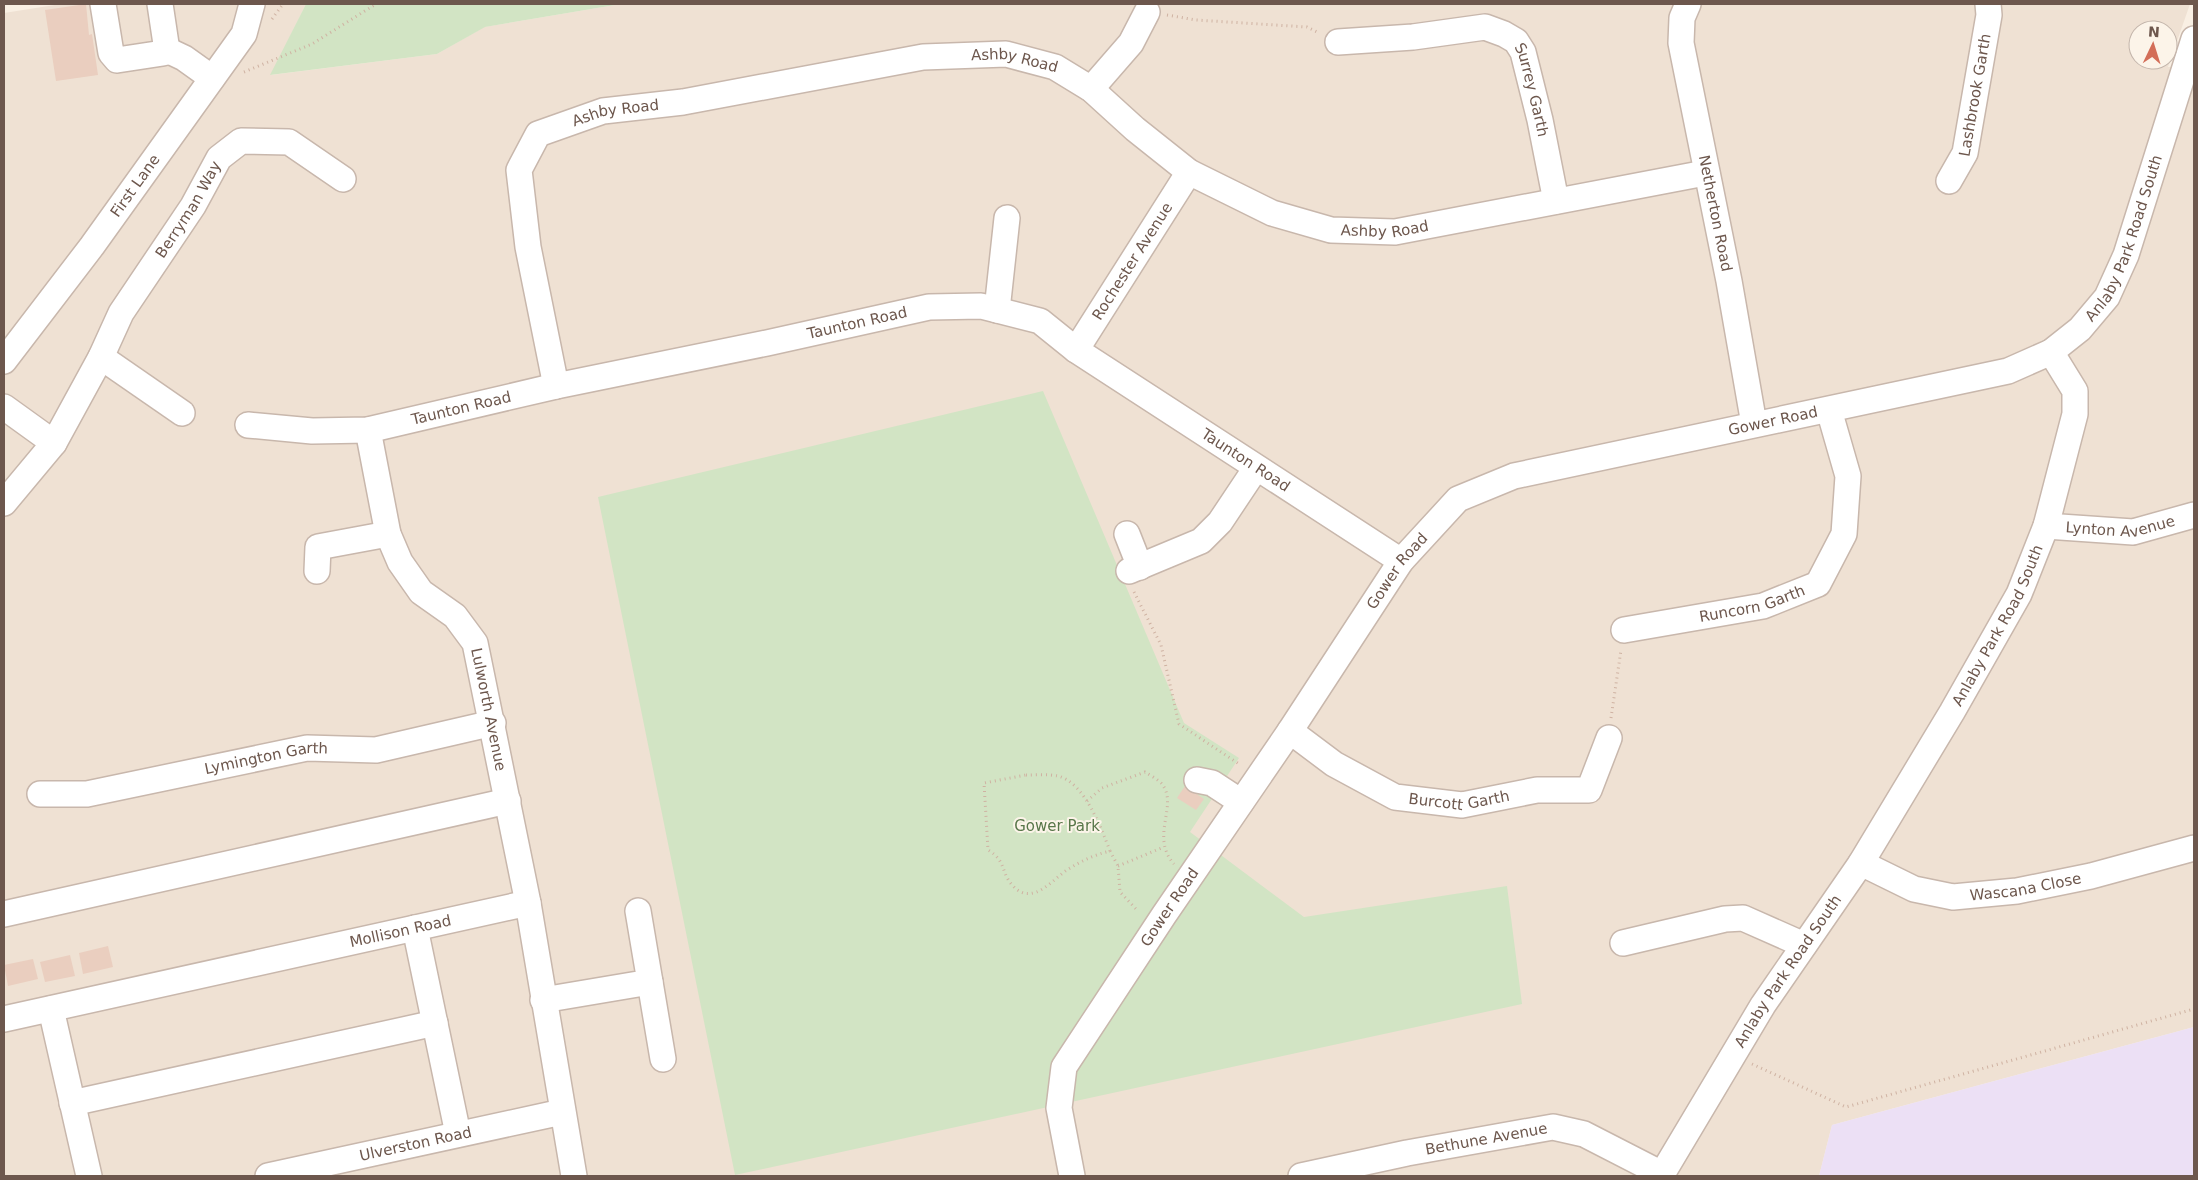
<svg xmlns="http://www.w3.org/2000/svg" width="2198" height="1180" viewBox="0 0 2198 1180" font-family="'DejaVu Sans',sans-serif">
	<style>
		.residential { fill: #efe1d3; fill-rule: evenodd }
		.education { fill: #ece0f5 }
		.green { fill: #d2e4c4 }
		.building { fill: #eacebf }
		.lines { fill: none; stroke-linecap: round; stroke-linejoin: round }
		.minor-casing { stroke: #c8b7ac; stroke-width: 28 }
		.path { stroke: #cfb2a2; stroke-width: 3; stroke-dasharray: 1 4; stroke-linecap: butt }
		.minor { stroke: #fff; stroke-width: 25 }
		.labels { text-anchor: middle; stroke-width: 4; stroke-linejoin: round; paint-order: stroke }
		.street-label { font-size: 15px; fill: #6d574d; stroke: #fcf4e9 }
		.park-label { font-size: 15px; fill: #59774a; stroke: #fcf4e9 }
	</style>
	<rect width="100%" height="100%" fill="#f9efe3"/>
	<!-- residential -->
	<path class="residential" d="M 61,4 L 306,4 L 271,75 L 437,54 L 484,27 L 621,4 L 2190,4 L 2168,67 L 2194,66 L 2194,1027 L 1832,1125 L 1819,1176 L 4,1176 L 4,13 ZM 2138,30 L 2168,30 L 2168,60 L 2138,60 Z"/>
	<!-- education -->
	<polygon class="education" points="2194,1027 2194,1176 1819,1176 1832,1125"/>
	<!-- green -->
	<g class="green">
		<polygon points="306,4 621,4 485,27 437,54 270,75"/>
		<polygon points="1043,391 1184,723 1239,758 1190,832 1304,917 1507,886 1522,1004 735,1175 598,497"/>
	</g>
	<!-- building -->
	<g class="building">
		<polygon points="86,4 89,35 92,34 98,75 56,81 45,10"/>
		<polygon points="1185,786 1204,799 1196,810 1177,798"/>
		<polygon points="108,946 113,967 83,974 79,953"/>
		<polygon points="70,955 75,976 45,982 40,962"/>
		<polygon points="33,959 38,979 8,986 4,965"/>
	</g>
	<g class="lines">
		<defs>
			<g id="minor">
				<polyline points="103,4 111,53 117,60 163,53 166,44 160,4"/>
				<path id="s1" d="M 1688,4 L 1682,18 L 1681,43 L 1729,281 L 1754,424"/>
				<path id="s2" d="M 1338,42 L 1413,37 L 1485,27 L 1504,34 L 1516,41 L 1523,52 L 1540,120 L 1556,201"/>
				<polyline points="165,49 184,58 212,78"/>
				<polyline points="1091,89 1131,43 1147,12"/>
				<path id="s3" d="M 1949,181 L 1965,153 L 1989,15 L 1988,4"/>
				<polyline points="997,310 1007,218"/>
				<path id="s4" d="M 1076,350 L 1189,172"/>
				<polyline points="101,357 182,413"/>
				<path id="s5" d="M 4,361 L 92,246 L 244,34 L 252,4"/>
				<path id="s6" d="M 556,386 L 528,247 L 519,170 L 538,134 L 603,111 L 683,102 L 923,57 L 1006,54 L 1055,67 L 1091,89 L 1135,129 L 1189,172 L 1272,213 L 1331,230 L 1395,232 L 1705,173"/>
				<polyline points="4,407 54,443"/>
				<path id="s7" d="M 248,425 L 312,431 L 368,430 L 556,386 L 767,343 L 929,307 L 981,306 L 1040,321 L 1076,350 L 1401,561"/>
				<path id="s8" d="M 368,430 L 388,534 L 400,562 L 421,592 L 455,616 L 475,643 L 528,903"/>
				<path id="s9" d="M 4,503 L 54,443 L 101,357 L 121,313 L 193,206 L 219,158 L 241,141 L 289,142 L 343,179"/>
				<path id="s10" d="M 2046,526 L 2133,532 L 2194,515"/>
				<polyline points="1127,534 1140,567"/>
				<polyline points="317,571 318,547 388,534"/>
				<polyline points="1129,571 1201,541 1220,522 1256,468"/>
				<path id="s11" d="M 1624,630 L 1763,606 L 1818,584 L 1844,534 L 1848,476 L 1829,410"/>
				<path id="s12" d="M 1290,731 L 1334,764 L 1395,797 L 1462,805 L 1537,790 L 1589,790 L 1609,738"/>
				<polyline points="1197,780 1212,783 1241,802"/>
				<path id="s13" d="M 40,794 L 87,794 L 307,748 L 376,750 L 493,723"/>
				<path id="s14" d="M 1861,863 L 1914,889 L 1953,897 L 2017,891 L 2091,876 L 2194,848"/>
				<polyline points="4,914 508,801"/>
				<polyline points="415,928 458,1134"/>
				<polyline points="1623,943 1725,919 1743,918 1804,945"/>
				<polyline points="650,982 663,1059"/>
				<polyline points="543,1000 650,982 638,911"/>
				<polyline points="51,1009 89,1176"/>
				<path id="s15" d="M 4,1019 L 528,903 L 574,1176"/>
				<polyline points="72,1103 435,1023"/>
				<path id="s16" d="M 268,1176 L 562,1112"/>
				<path id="s17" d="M 1072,1176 L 1059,1108 L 1064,1067 L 1164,915 L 1290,731 L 1401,561 L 1458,499 L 1514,476 L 2008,371 L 2051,352 L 2080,329 L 2107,297 L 2126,255 L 2194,39"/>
				<path id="s18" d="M 1301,1176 L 1407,1153 L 1553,1127 L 1584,1134 L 1662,1174"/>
				<path id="s19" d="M 1661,1176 L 1763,1005 L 1861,863 L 1952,712 L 2019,594 L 2046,526 L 2075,414 L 2075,391 L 2051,352"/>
			</g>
		</defs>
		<!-- minor casing -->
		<use href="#minor" class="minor-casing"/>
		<!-- path -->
		<g class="path">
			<polyline points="1167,15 1196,20 1307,27 1319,33"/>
			<polyline points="272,19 283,4"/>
			<polyline points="244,72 312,44 376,4"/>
			<polyline points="1134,592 1161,645 1179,724 1239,764"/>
			<polyline points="1611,718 1621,650"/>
			<path d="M 1026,775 C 1036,775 1048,774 1058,776 C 1085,783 1101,828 1110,851 C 1094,855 1081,861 1067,870 C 1053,879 1033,906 1014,887 C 1000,873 1007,861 988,850 L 984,783 Z"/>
			<path d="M 1087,801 L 1102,788 L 1145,772 C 1150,775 1157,779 1161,783 C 1180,804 1149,836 1174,864"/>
			<polyline points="1110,851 1118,866 1120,892 1138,911"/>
			<polyline points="1118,866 1164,847"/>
			<polyline points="1752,1064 1846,1107 2194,1009"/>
		</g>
		<!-- minor -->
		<use href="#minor" class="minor"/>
	</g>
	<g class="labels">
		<!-- street labels -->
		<g class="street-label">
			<text dy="5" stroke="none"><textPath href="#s6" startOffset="746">Ashby Road</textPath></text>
			<text dy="5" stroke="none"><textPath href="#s2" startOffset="234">Surrey Garth</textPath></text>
			<text dy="5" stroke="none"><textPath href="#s3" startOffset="91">Lashbrook Garth</textPath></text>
			<text dy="5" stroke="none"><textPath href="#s6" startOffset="341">Ashby Road</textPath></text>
			<text dy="5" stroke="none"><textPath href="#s5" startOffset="219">First Lane</textPath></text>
			<text dy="5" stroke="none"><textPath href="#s9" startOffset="348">Berryman Way</textPath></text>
			<text dy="5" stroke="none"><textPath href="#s1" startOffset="214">Netherton Road</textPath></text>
			<text dy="5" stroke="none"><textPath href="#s6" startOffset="1166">Ashby Road</textPath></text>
			<text dy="5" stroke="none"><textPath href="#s17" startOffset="1555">Anlaby Park Road South</textPath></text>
			<text dy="5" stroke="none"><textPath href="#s4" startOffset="105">Rochester Avenue</textPath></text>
			<text dy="5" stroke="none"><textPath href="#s7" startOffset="621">Taunton Road</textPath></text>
			<text dy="5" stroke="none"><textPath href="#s7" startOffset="216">Taunton Road</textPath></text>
			<text dy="5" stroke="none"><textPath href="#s17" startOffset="1128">Gower Road</textPath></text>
			<text dy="5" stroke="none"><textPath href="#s7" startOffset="1056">Taunton Road</textPath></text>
			<text dy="5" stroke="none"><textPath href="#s10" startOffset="75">Lynton Avenue</textPath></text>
			<text dy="5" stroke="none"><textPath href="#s17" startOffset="708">Gower Road</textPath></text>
			<text dy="5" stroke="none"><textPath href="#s11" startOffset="131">Runcorn Garth</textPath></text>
			<text dy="5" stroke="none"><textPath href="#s19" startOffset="646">Anlaby Park Road South</textPath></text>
			<text dy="5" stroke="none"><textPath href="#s8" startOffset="316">Lulworth Avenue</textPath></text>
			<text dy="5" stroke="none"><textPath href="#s13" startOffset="230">Lymington Garth</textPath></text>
			<text dy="5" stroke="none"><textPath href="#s12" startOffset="189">Burcott Garth</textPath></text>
			<text dy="5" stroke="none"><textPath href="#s14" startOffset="172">Wascana Close</textPath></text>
			<text dy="5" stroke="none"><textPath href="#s17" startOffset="302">Gower Road</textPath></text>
			<text dy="5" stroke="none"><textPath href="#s15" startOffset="406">Mollison Road</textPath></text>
			<text dy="5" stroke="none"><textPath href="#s19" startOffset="241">Anlaby Park Road South</textPath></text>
			<text dy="5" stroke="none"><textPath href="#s18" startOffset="189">Bethune Avenue</textPath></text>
			<text dy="5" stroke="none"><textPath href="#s16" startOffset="151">Ulverston Road</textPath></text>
		</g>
		<!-- park labels -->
		<g class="park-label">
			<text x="1057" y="831">Gower Park</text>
		</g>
	</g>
	<!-- border -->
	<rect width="2198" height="1180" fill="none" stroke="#6d574d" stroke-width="10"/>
	<!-- north arrow -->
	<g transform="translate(2153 45) rotate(4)"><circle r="24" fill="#fcf4e9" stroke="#c3b5ab"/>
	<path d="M0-4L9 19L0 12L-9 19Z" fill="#d36e58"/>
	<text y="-8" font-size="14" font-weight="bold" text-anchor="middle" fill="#6d574d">N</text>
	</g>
</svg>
